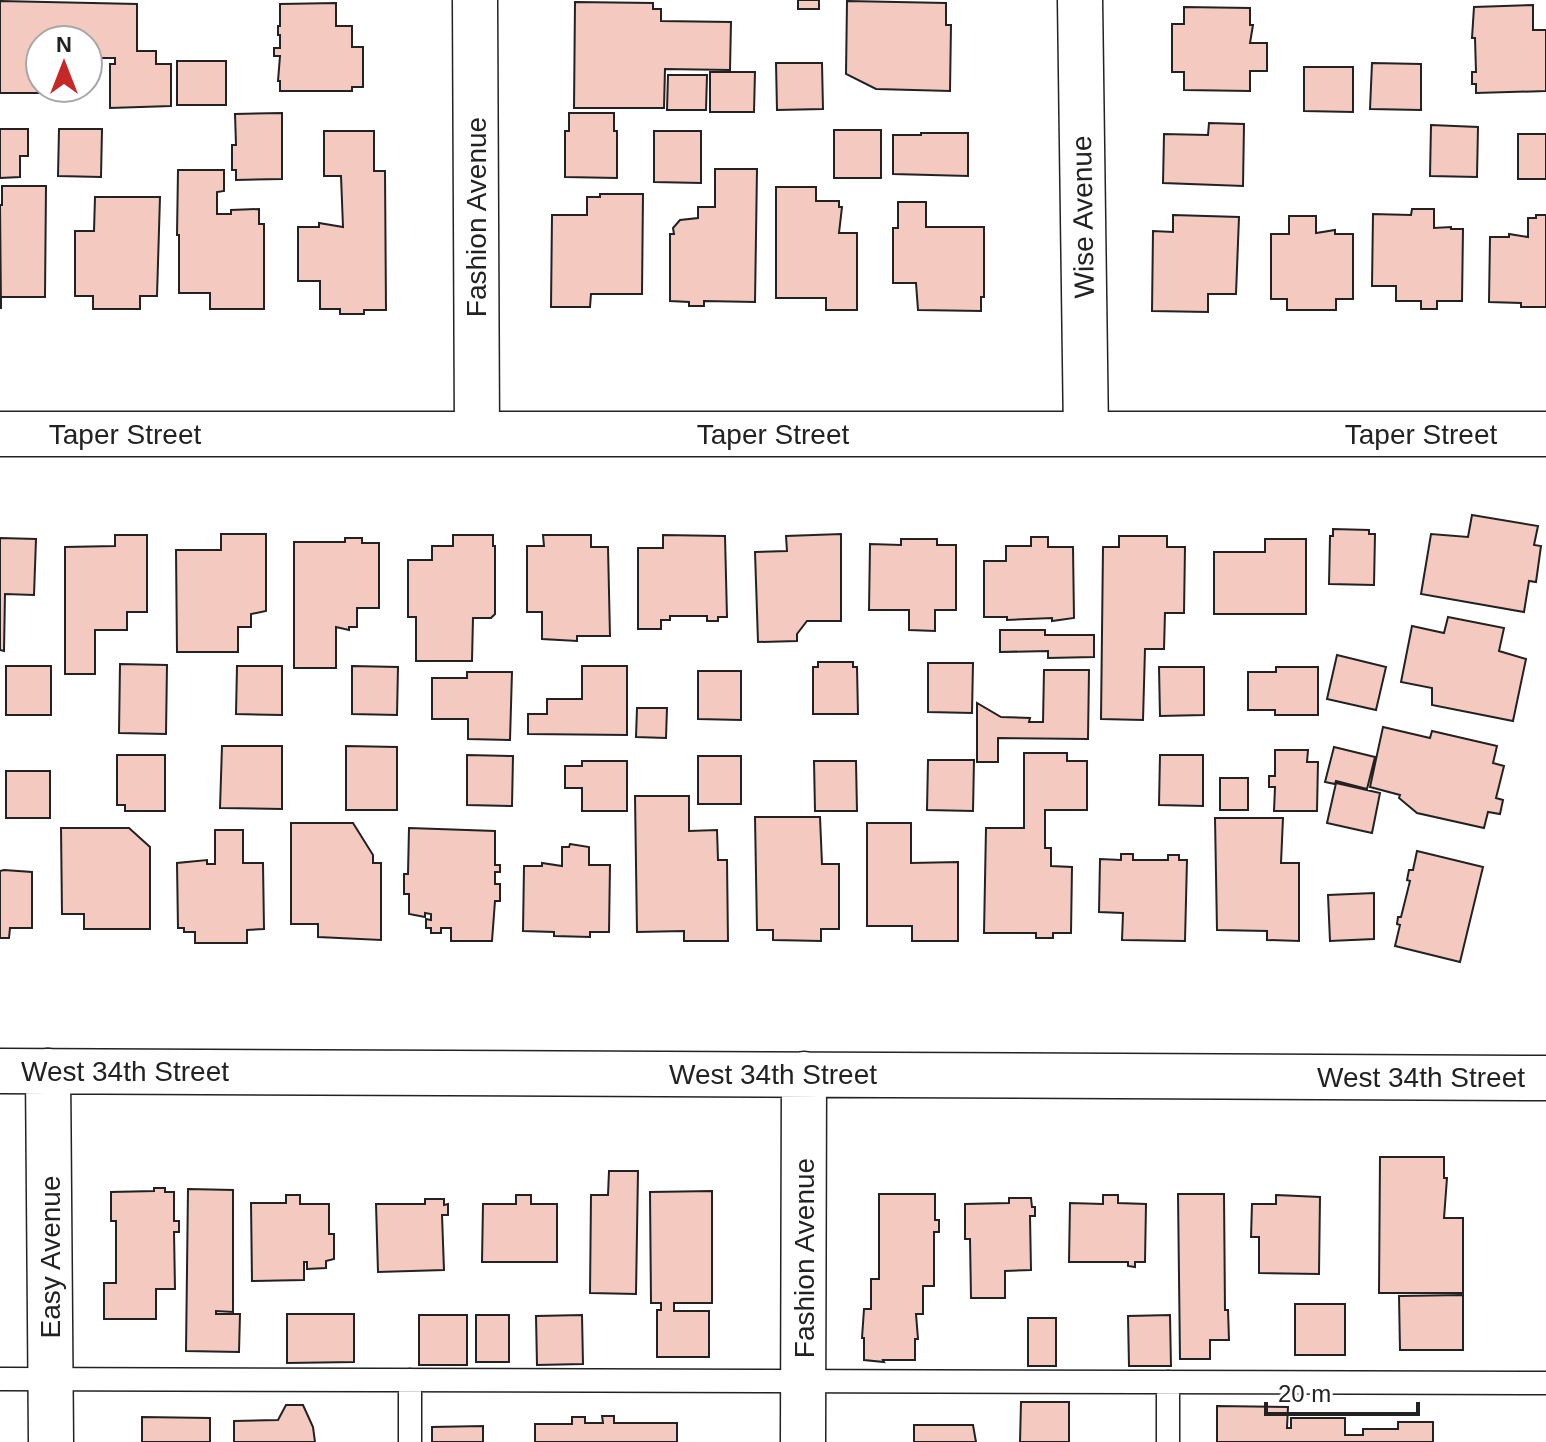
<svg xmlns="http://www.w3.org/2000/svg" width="1546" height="1442" font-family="Arial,sans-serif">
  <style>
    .building { fill: #f3c9c0; stroke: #222; stroke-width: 2 }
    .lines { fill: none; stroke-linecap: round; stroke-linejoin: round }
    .service-casing { stroke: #222; stroke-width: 25 }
    .minor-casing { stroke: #222; stroke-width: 47 }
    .service { stroke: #fff; stroke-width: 22 }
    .minor { stroke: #fff; stroke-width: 44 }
    .labels { text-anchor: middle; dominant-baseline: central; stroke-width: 6; stroke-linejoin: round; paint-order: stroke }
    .street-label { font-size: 28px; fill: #222; stroke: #fff }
  </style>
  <rect width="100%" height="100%" fill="#fff"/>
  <path class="building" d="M798,0H819V9H798Z
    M0,1L137,4V51H156V64H171V106L110,108V64H115V58H88V40H40V88H65V93H0Z
    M847,1L946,3V25H951L950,91L876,89L846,74Z
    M575,2L653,3V9H661V21L731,22L730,70L665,69L664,108H574Z
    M336,3V26H352V47H363V87H352V91H280V81H278L280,56H274V48H280V35H278V26H280V4Z
    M1533,5V30H1546V91L1476,93V84H1472V72H1476L1475,38H1472L1474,7Z
    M1184,7L1250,8V25H1253L1250,43H1267V71H1250V91L1184,90V72H1172V24H1184Z
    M177,61H226V105H177Z
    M776,63H822L823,109L777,110Z
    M1372,63L1421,64V110L1370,109Z
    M1304,67H1353V112L1304,111Z
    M710,72H755L754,112H710Z
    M668,75H707L706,110H667Z
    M282,113V179L236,180V170H232V145H236L235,114Z
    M569,113H614V131H617V178L565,177V131H569Z
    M1209,123L1244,124L1243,186L1163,183L1164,134L1208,135Z
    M1431,125L1478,127L1477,177L1430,176Z
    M0,129H28V156H20V177L0,178Z
    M59,129H102L101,177L58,176Z
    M834,130H881V178H834Z
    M324,131H374V171H385L386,310H364V314H340V309H320V281H298V227H319V223L343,227L341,176H324Z
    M654,131H701V183L654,182Z
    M921,133H968V176L893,174V135H921Z
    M1518,134H1546V179H1518Z
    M715,169H757L755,302L704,301V306H689V302L670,301V234H674L673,228L680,220L698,218V207H715Z
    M178,170H224V191L217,192V214H231V210L259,209V224H264V309H210V293H179V235H177Z
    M2,186H46L45,297H1V309L0,205H2Z
    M776,187H816V201H839V207H842L839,233H857V310H826V298H776Z
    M600,194H643L642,294H591L590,307H551L552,215H587V197H600Z
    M95,197H160L157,296H140V309H93V296H75V231H94Z
    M898,202H926V227H984V297H981V311L918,310L916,283H893V228H898Z
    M1412,209H1434V228L1451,227V229H1463L1462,301H1437V309H1421V301H1396V286H1372L1373,214L1411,215Z
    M1173,215L1239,217L1236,294H1208V312L1152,311L1153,231L1173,232Z
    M1536,215H1546V307H1521V303L1489,302L1490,237H1509V234L1528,237V218H1536Z
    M1289,216H1316V233L1335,230V234H1353V299H1336V310H1287V299H1271V234H1289Z
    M1472,515L1538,526L1534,545L1541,546L1536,582L1529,581L1524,612L1421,594L1431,534L1468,537Z
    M1333,529L1369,530V534H1375L1374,585L1329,584L1330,536H1333Z
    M221,534H266V611L251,614V627H238V652H177L176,550H221Z
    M841,534V621H807L797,634V641L758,642L755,552L787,551L786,536Z
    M115,535H147V612H127V630H95V674H65V547L115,546Z
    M453,535H493V546H495V614L491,618H473L472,661H416V617H408V560H432V546H453Z
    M543,535H591V547H608L610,636H577V641L542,639V612H527V546H544Z
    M663,535L725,536L727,617H718V621H707V616H670V620H661V629H638V548H663Z
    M1119,536H1167V547H1185L1184,613H1165L1164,649H1145L1143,720L1101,719L1103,547H1119Z
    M1031,537H1048V547H1073L1074,618L1052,621V618L1007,620V617H984V561H1006V546H1031Z
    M0,538L36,539L34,595L5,594L4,651L0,650Z
    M345,538H362V543H379V608H357V627H349V630L336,627V668H294V542H345Z
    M901,539H937V545H956V610H935V631L909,630V610H869L870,544L901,545Z
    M1265,539H1306V614H1214V552H1265Z
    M1448,617L1504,628L1499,651L1526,659L1513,721L1432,705V688L1401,682L1412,626L1444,633Z
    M1000,630H1045V635H1094V657L1048,658V651L1000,652Z
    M1337,655L1386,667L1376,710L1327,699Z
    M818,662H853V667H857L858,714H813V667H818Z
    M928,663H973L972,713L928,712Z
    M120,664L167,665L166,734L119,733Z
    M6,666H51V715H6Z
    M237,666H282V715L236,714Z
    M352,666L398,667L397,715L352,714Z
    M582,666H627V735L528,734V714H547V699H582Z
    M1159,667H1204V715L1160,716Z
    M1276,667H1318V715H1275V710H1248V672H1276Z
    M1044,670H1089L1088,739L998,738V762H977V703L1001,717L1030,718L1029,722H1043Z
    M698,671H741V720L698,719Z
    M467,672H512L510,740L468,739V719H432V678H467Z
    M637,708H667L666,738L636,737Z
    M1383,727L1430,738L1432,731L1497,746L1493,763L1504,766L1496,798L1503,800L1500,814L1488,812L1484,828L1417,813L1399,798L1400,795L1370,787Z
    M222,746H282V809L220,808Z
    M346,746L397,747V810H346Z
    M1334,747L1375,757L1367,789L1336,781L1335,784L1325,782Z
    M1275,750H1308L1307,762H1318L1317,811H1274L1275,787H1269V776H1275Z
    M1024,753H1067V761H1087V810H1045V848H1051V866L1072,867L1071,933H1053V938H1036V933H984L986,828H1024Z
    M117,755H165V811H125V805H117Z
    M467,755L513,756L512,806L467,805Z
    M1160,755H1203V806L1159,805Z
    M698,756H741V804H698Z
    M928,760H974L973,811L927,810Z
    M582,761H627V811H582V788H565V766H582Z
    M814,761H856L857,811H815Z
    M6,771H50V818H6Z
    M1220,778H1248V810H1220Z
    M1336,783L1380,793L1372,833L1327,823Z
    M635,796H689V831L717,830L718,860H727L728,941H684V931L637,932Z
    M755,817H820L822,864H839V929H821V941L773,940V930H757Z
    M1215,818H1283L1281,863H1299V941L1267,940V931L1217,930Z
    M291,823H353L373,855V863H381V940L318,937V924H291Z
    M867,823H911V863L958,862V941H912V926H867Z
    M61,828H129L150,847V929H84V914H62Z
    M409,828L495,831V865H500V872H495V884H500V901H495L492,941H451V928H441V933H431V928H426V919L431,920V914L425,913V917L409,914V894H404V874H408Z
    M215,830H243V863H263L264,929L247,930V943H195V932H184V928H178L177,863L207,860V864H215Z
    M570,844L589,847V865H610L609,932H590V937L554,936V932L523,931L524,866H542V863L562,866V847H569Z
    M1417,851L1483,867L1460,962L1395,946L1400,925L1397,924L1398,917H1401L1410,881L1407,880L1409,870H1413Z
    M1121,854H1133V860H1168V855H1179V860H1187L1185,941L1122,940L1123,913L1099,912L1100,859L1121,860Z
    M4,870L32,872V928H10L9,938H0V871Z
    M1374,893V939L1330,941L1328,895Z
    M1380,1157H1444V1178H1447L1444,1218H1463V1293H1379Z
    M609,1171H638L636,1294L590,1293L591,1195H608Z
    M154,1188H165V1192H174V1221H179V1232H174L175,1289H156V1319H104V1283H116V1221H111V1192L154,1191Z
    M188,1189L233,1190V1312L216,1311V1314H240L239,1352L186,1351Z
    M712,1191V1303H674V1311H709V1357H657V1310H661V1303H651L650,1192Z
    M879,1194H935V1220H939V1232H934V1286H923V1314H916L918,1339H915V1360H883L884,1362L864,1360V1338H862L864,1309H871V1279H879Z
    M1178,1194H1224L1225,1310H1228L1229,1340H1210V1359H1180Z
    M286,1195H300V1204H329V1234H334V1259L326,1261V1268L307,1269V1262H304V1280L252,1281L251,1203H286Z
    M516,1195H531V1204H557V1262H482L483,1204H516Z
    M1103,1195H1118V1203L1146,1204L1145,1262H1135V1267L1128,1266V1262H1069L1070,1203L1103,1204Z
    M1276,1195L1320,1197L1319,1274L1259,1273V1237H1251L1252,1204H1276Z
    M1009,1198H1031L1032,1207H1035V1216H1030L1031,1270L1005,1271V1298H971L970,1239H965V1204L1009,1203Z
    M425,1199H444V1205L448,1204V1215H442L444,1270L378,1272L376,1204H425Z
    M1463,1295V1350H1400L1399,1296Z
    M1295,1304H1345V1355H1295Z
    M287,1314H354V1362L287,1363Z
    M419,1315H467V1365H419Z
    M476,1315H509V1362H476Z
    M582,1315L583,1364L537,1365L536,1316Z
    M1170,1315L1171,1366H1129L1128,1316Z
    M1028,1318H1056V1366H1028Z
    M1021,1402H1069V1442H1020Z
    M286,1405H303L313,1427L315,1442H234V1421L278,1420Z
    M1217,1406L1288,1407L1287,1428H1291V1418H1345V1435H1363V1429H1398V1422H1433V1442H1217Z
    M602,1416H614V1423H677V1442H535V1424H572V1417H585V1423H603Z
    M142,1417L210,1418V1442H142Z
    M914,1425H973L976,1442H914Z
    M483,1426V1442H432V1427Z"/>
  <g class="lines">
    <defs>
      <path id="service" d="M0,1379L1546,1383
        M410,1380V1442
        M1168,1382V1442"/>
      <path id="minor" d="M475,0L477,434
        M1080,0L1086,434
        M0,434H1546
        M0,1071L1546,1078
        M48,1071L51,1442
        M803,1442L804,1074"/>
    </defs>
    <use href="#service" class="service-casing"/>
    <use href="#minor" class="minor-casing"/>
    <use href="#service" class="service"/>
    <use href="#minor" class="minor"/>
  </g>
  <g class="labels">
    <g class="street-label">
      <text transform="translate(476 217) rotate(-90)">Fashion Avenue</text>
      <text transform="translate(1083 217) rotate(-91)">Wise Avenue</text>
      <text x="125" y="434">Taper Street</text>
      <text x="773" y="434">Taper Street</text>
      <text x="1421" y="434">Taper Street</text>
      <text x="125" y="1071">West 34th Street</text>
      <text x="773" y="1074">West 34th Street</text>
      <text x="1421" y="1077">West 34th Street</text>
      <text transform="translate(50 1257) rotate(-90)">Easy Avenue</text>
      <text transform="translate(804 1258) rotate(-90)">Fashion Avenue</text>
    </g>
  </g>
  <g transform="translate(64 64)"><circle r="38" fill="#ffffff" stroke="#a7a7a7" stroke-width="2"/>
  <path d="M0-6L14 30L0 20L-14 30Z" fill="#c62828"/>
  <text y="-12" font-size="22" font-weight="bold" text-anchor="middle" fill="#222222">N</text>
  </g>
  <path d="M1266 1402v12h152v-12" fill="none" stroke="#222222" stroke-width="4"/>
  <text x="1278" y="1402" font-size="24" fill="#222222" stroke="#ffffff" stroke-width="6" paint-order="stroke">20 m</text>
</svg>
